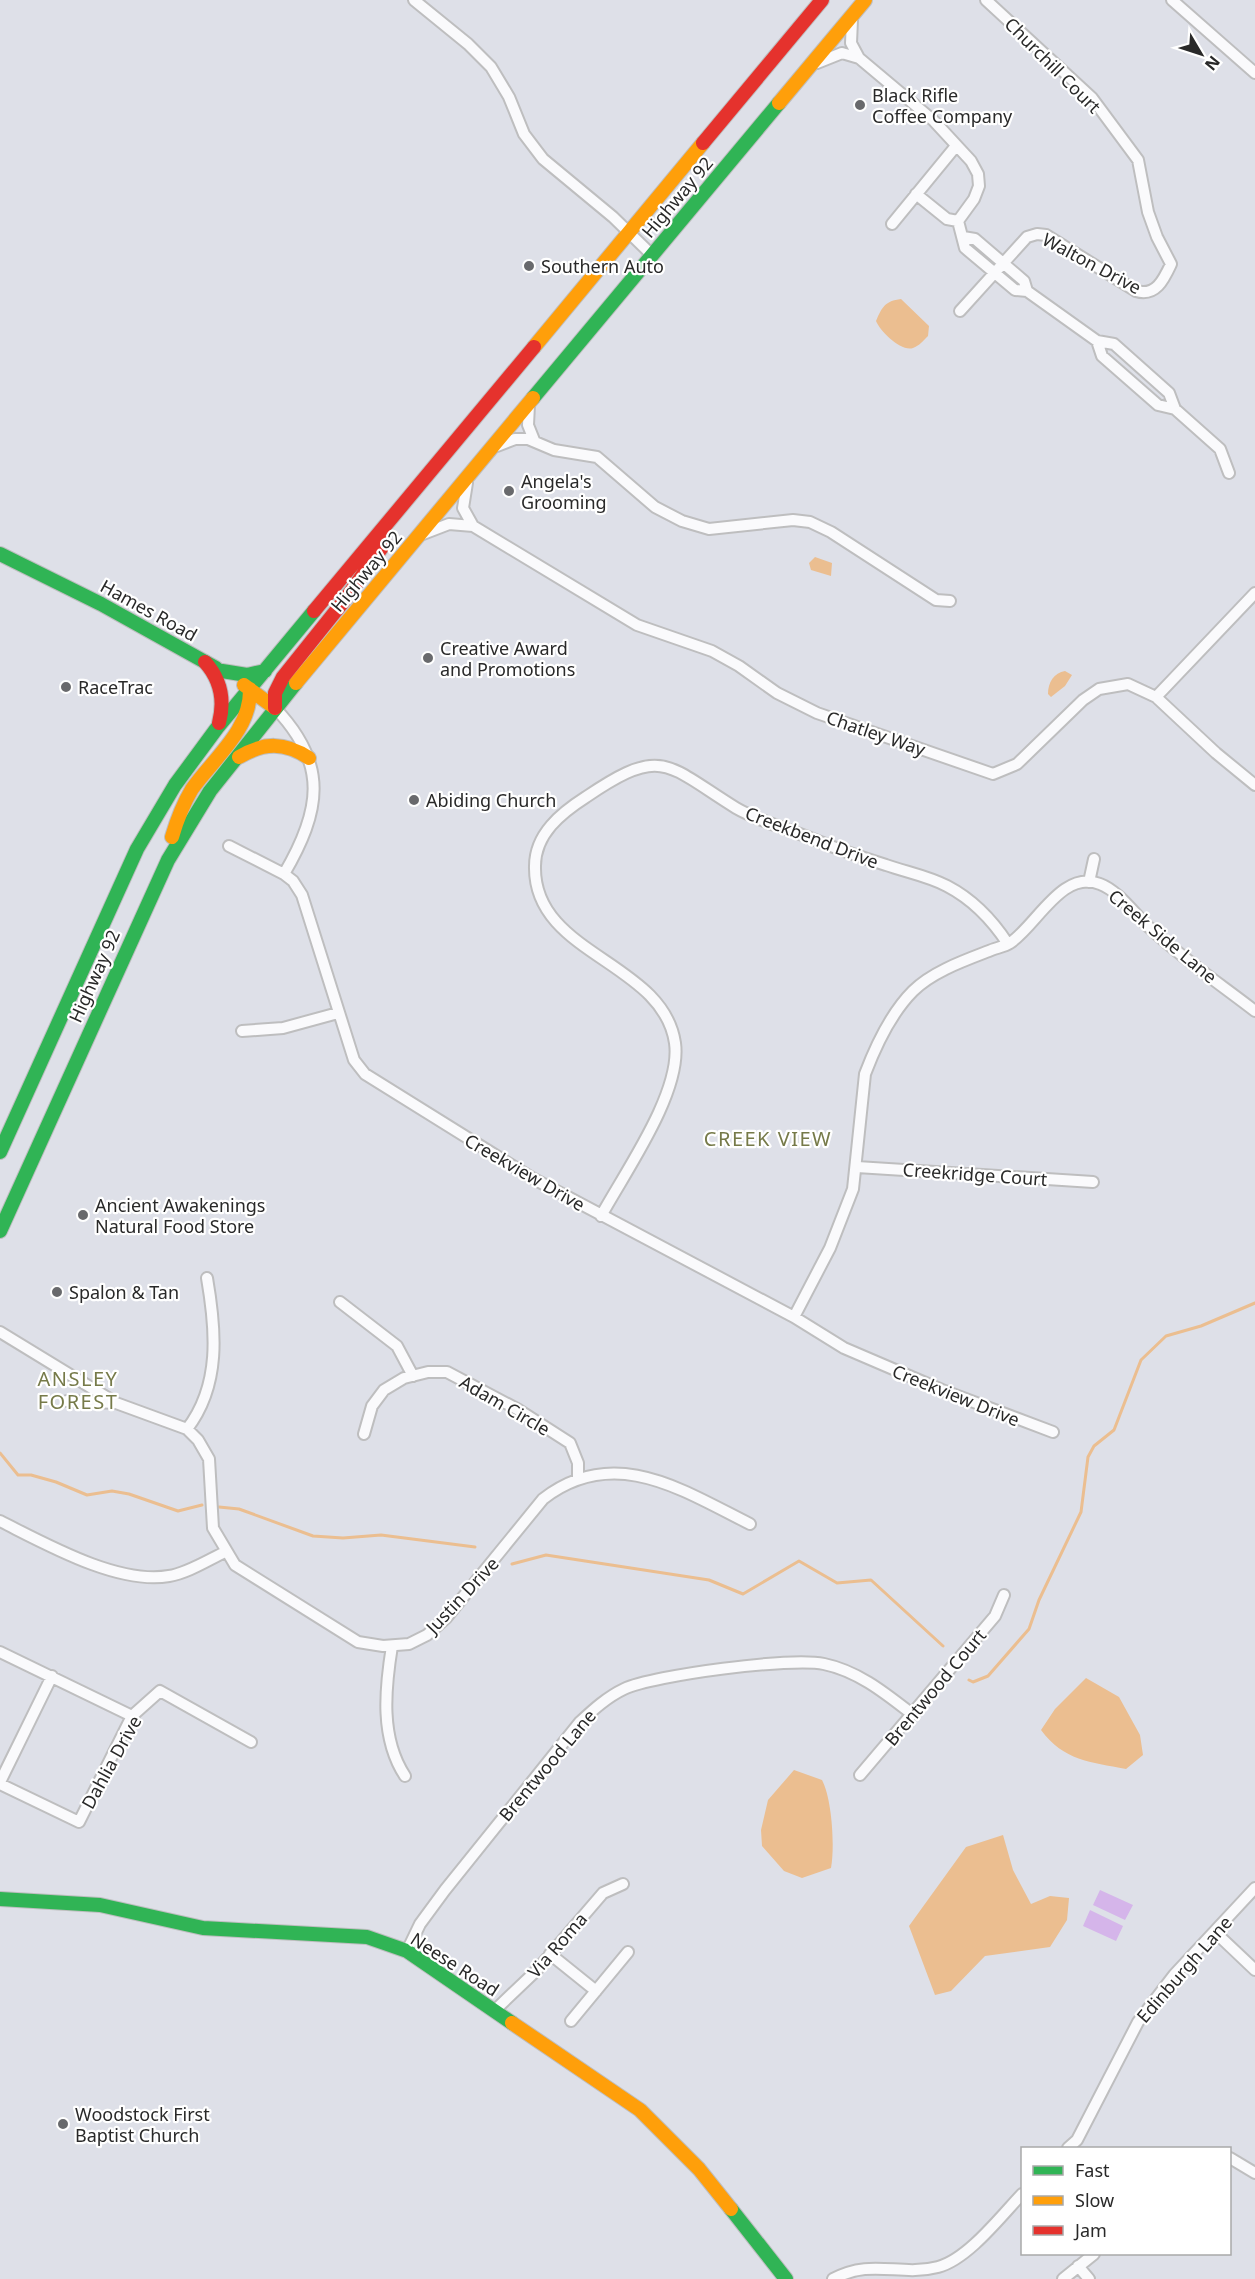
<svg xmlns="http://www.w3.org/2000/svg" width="1255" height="2279" font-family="'Noto Sans',sans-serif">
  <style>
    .pitch { fill: #d5b5ea }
    .water { fill: #ebbe90 }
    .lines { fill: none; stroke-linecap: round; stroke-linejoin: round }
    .stream { stroke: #ebbe90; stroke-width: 3 }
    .street-casing { stroke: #bebebf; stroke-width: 14 }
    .fast-casing { stroke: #bebebf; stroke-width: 16 }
    .slow-casing { stroke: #bebebf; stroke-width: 16 }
    .jam-casing { stroke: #bebebf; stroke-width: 16 }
    .street { stroke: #fafafc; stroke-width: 10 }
    .fast { stroke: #30b455; stroke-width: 14 }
    .slow { stroke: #ff9f0a; stroke-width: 14 }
    .jam { stroke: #e5322d; stroke-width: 14 }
    .poi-dot { fill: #68696c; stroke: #fff; stroke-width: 2 }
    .labels { text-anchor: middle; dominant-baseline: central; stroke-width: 4.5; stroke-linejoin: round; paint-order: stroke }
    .street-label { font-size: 18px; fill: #292929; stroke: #fff }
    .poi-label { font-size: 18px; fill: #292929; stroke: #fff; text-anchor: start }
    .neighbourhood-label { font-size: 20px; letter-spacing: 1.5px; fill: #767a49; stroke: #fff }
  </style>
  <rect width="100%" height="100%" fill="#dee0e8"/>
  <path class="pitch" d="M1100,1890L1133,1905L1125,1920L1093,1905Z
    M1090,1910L1123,1926L1116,1941L1083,1926Z"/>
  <path class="water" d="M901,299L929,326L928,336C924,340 919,346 913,348C901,352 880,331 876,321C882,307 885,301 901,299Z
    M815,557L832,563L831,576L811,570L809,563Z
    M1065,671L1072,675L1065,686L1051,697L1048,694C1048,682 1054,673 1065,671Z
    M1086,1678L1119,1697L1140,1735L1143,1755L1126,1769C1090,1762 1064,1761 1041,1730L1055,1709Z
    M794,1770L822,1780C832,1799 835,1846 831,1868L802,1878L784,1871L762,1846L761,1830L768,1800Z
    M1003,1835L1013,1870L1031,1904L1050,1896L1069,1898L1067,1920L1050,1947L985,1956L951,1991L935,1995L909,1926L966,1847Z"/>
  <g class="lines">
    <path class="stream" d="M0,1453L18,1475H31L56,1482L87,1495L112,1491L129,1494L178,1511L202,1505
      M219,1507L239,1509L313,1536L343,1538L381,1535L475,1547
      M512,1564L546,1555L709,1580L743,1594L799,1561L837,1583L871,1580L943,1646
      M969,1680L973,1682L988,1676L1029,1629L1039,1600L1081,1512L1088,1457L1094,1446L1114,1430L1141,1360L1166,1336L1201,1326L1255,1303"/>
    <defs>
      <path id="street" d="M414,0L468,44L491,67L509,97L524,134L543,159L613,217L652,255
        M1172,0L1255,73
        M852,20L851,43L859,58L934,121L971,161L978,174L979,186L974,199L958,221L965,248L1015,290L1027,291L1097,341L1114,344L1169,393L1175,409
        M817,63L842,53L859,58
        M916,194L947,219L958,221
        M892,224L956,146
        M963,237L975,239L1024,281L1027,291
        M960,311L1027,237L1037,234L1046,235L1136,291C1156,297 1164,279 1171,264L1157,237L1148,212L1138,160L1092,98L986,0
        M1097,341L1102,356L1158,405L1175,409L1220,449L1229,473
        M529,405L528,425L534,440
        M497,446L515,439H528L554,450L597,457L655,507L682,521L709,529L793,520L810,522L831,532L936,600L950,601
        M467,483L463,508L473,526L637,625L712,651L739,666L777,693L817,713L993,774L1017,764L1083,700L1099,689L1128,684L1156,697L1216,753L1255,785
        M423,534L449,524L473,526
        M1156,697L1255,593
        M275,708C329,764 321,811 284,874
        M229,846L284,874L293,881L302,895L354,1060L365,1074L532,1178L794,1317L844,1348L942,1390L1053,1432
        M1089,882L1094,859
        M242,1031L283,1028L338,1013
        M857,1167L1093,1182
        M601,1216C625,1172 682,1092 675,1043C663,961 533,955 535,866C535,834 561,813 586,797C663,745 665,764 736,808C758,821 786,828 810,838C835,848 860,857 886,865C906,872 928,876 947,886C972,899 993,921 1008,944
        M340,1302L397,1346L413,1376
        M794,1317L830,1248L853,1189L865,1074C876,1045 891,1013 913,991C932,972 963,961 989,951C995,948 1004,947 1010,943C1037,925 1062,869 1100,884C1119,891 1136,916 1151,929C1183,959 1220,984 1255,1011
        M0,1332L113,1401
        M67,1401L116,1403L187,1429L198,1440L209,1459L213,1528L235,1565L358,1642L383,1646L409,1644L427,1635L446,1618L543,1499C614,1444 682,1490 750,1524
        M187,1429C221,1385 216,1330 207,1278
        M364,1434L372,1406L384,1390L404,1378L428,1372H447L517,1409L570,1443L578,1463V1478
        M0,1521C46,1544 118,1585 169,1576C188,1573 208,1560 225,1552
        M392,1646C385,1689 380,1738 405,1776
        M0,1652L132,1716
        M860,1775L995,1616L1004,1595
        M0,1782L52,1676
        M0,1784L79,1822L132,1716L160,1691L251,1742
        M1215,1932L1255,1970
        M407,1951L420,1924L445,1890L580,1722C593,1710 607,1697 624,1689C654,1675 792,1657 824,1664C858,1671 885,1693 912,1714
        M550,1954L596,1991
        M494,2011L536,1971L603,1893L623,1884
        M571,2021L628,1952
        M1068,2148L1077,2140L1138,2022L1174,1975L1255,1888
        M1230,2158L1255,2173
        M1078,2266L1089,2279
        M833,2279C872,2258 900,2277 938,2267C968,2259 1001,2216 1022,2194
        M1063,2279L1094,2254"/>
      <path id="fast" d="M533,398L779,103
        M0,554L101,604L216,668
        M222,671L247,675L265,671
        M0,1152L137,849L175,785L217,728L314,611
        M0,1231L168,860L210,791L296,683
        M0,1899L100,1905L203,1928L367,1937L407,1951L512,2023
        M731,2209L786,2279"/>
      <path id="slow" d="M779,103L865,0
        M534,347L703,143
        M296,683L533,398
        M244,685L275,708
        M239,757C264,742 285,742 309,758
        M172,837C177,820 183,804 192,789C214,758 251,730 250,689
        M512,2023L640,2110L699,2169L731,2209"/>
      <path id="jam" d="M703,143L822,0
        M314,611L534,347
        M205,662C221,680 225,700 219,723
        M275,708V693L283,677L347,597L385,543"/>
    </defs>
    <use href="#street" class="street-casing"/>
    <use href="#fast" class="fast-casing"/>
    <use href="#slow" class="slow-casing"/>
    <use href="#jam" class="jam-casing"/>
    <use href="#street" class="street"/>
    <use href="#fast" class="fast"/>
    <use href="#slow" class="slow"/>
    <use href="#jam" class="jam"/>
  </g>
  <g class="poi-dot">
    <circle cx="860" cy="105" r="6"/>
    <circle cx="529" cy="266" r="6"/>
    <circle cx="509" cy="491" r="6"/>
    <circle cx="428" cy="658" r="6"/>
    <circle cx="66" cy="687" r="6"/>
    <circle cx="414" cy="800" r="6"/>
    <circle cx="83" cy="1215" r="6"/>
    <circle cx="57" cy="1292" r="6"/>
    <circle cx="63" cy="2124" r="6"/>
  </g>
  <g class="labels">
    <g class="street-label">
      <text transform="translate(1053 65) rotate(45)">Churchill Court</text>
      <text transform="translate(677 197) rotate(-50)">Highway 92</text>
      <text transform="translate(1092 263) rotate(28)">Walton Drive</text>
      <text transform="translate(366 571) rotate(-50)">Highway 92</text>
      <text transform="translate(149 610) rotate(29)">Hames Road</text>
      <text transform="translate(876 733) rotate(19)">Chatley Way</text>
      <text transform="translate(812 837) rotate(21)">Creekbend Drive</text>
      <text transform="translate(1163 936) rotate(40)">Creek Side Lane</text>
      <text transform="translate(94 976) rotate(-66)">Highway 92</text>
      <text transform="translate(525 1172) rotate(30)">Creekview Drive</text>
      <text transform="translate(975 1174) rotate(4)">Creekridge Court</text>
      <text transform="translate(956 1395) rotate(22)">Creekview Drive</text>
      <text transform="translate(505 1405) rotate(30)">Adam Circle</text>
      <text transform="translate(462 1595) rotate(-47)">Justin Drive</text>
      <text transform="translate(935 1687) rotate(-50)">Brentwood Court</text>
      <text transform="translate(111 1762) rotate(-61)">Dahlia Drive</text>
      <text transform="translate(547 1765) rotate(-50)">Brentwood Lane</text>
      <text transform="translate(557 1945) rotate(-49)">Via Roma</text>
      <text transform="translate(455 1964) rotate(33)">Neese Road</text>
      <text transform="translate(1184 1969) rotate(-49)">Edinburgh Lane</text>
    </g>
    <g class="poi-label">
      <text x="872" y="95">Black Rifle<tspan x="872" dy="21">Coffee Company</tspan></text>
      <text x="541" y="266">Southern Auto</text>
      <text x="521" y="481">Angela's<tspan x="521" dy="21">Grooming</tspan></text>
      <text x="440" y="648">Creative Award<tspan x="440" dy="21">and Promotions</tspan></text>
      <text x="78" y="687">RaceTrac</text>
      <text x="426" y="800">Abiding Church</text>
      <text x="95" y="1205">Ancient Awakenings<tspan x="95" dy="21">Natural Food Store</tspan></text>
      <text x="69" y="1292">Spalon &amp; Tan</text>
      <text x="75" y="2114">Woodstock First<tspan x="75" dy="21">Baptist Church</tspan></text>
    </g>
    <g class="neighbourhood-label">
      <text x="768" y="1138">CREEK VIEW</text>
      <text x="78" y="1378">ANSLEY<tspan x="78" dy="23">FOREST</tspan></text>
    </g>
  </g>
  <rect x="1021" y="2147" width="210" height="108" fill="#ffffff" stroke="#a9a9a9" stroke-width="1.5"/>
  <rect x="1033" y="2166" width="30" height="9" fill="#30b455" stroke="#a9a9a9" stroke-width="1.5"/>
  <text x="1075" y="2177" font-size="18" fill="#292929">Fast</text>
  <rect x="1033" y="2196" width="30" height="9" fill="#ff9f0a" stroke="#a9a9a9" stroke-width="1.5"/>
  <text x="1075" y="2207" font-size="18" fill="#292929">Slow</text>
  <rect x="1033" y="2226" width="30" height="9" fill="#e5322d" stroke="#a9a9a9" stroke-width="1.5"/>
  <text x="1075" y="2237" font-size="18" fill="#292929">Jam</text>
  <g transform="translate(1201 54) rotate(129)" stroke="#ffffff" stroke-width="4.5" paint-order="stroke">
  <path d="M0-4.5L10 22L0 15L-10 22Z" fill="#292929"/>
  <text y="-9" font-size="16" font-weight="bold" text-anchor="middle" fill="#292929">N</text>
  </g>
</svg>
